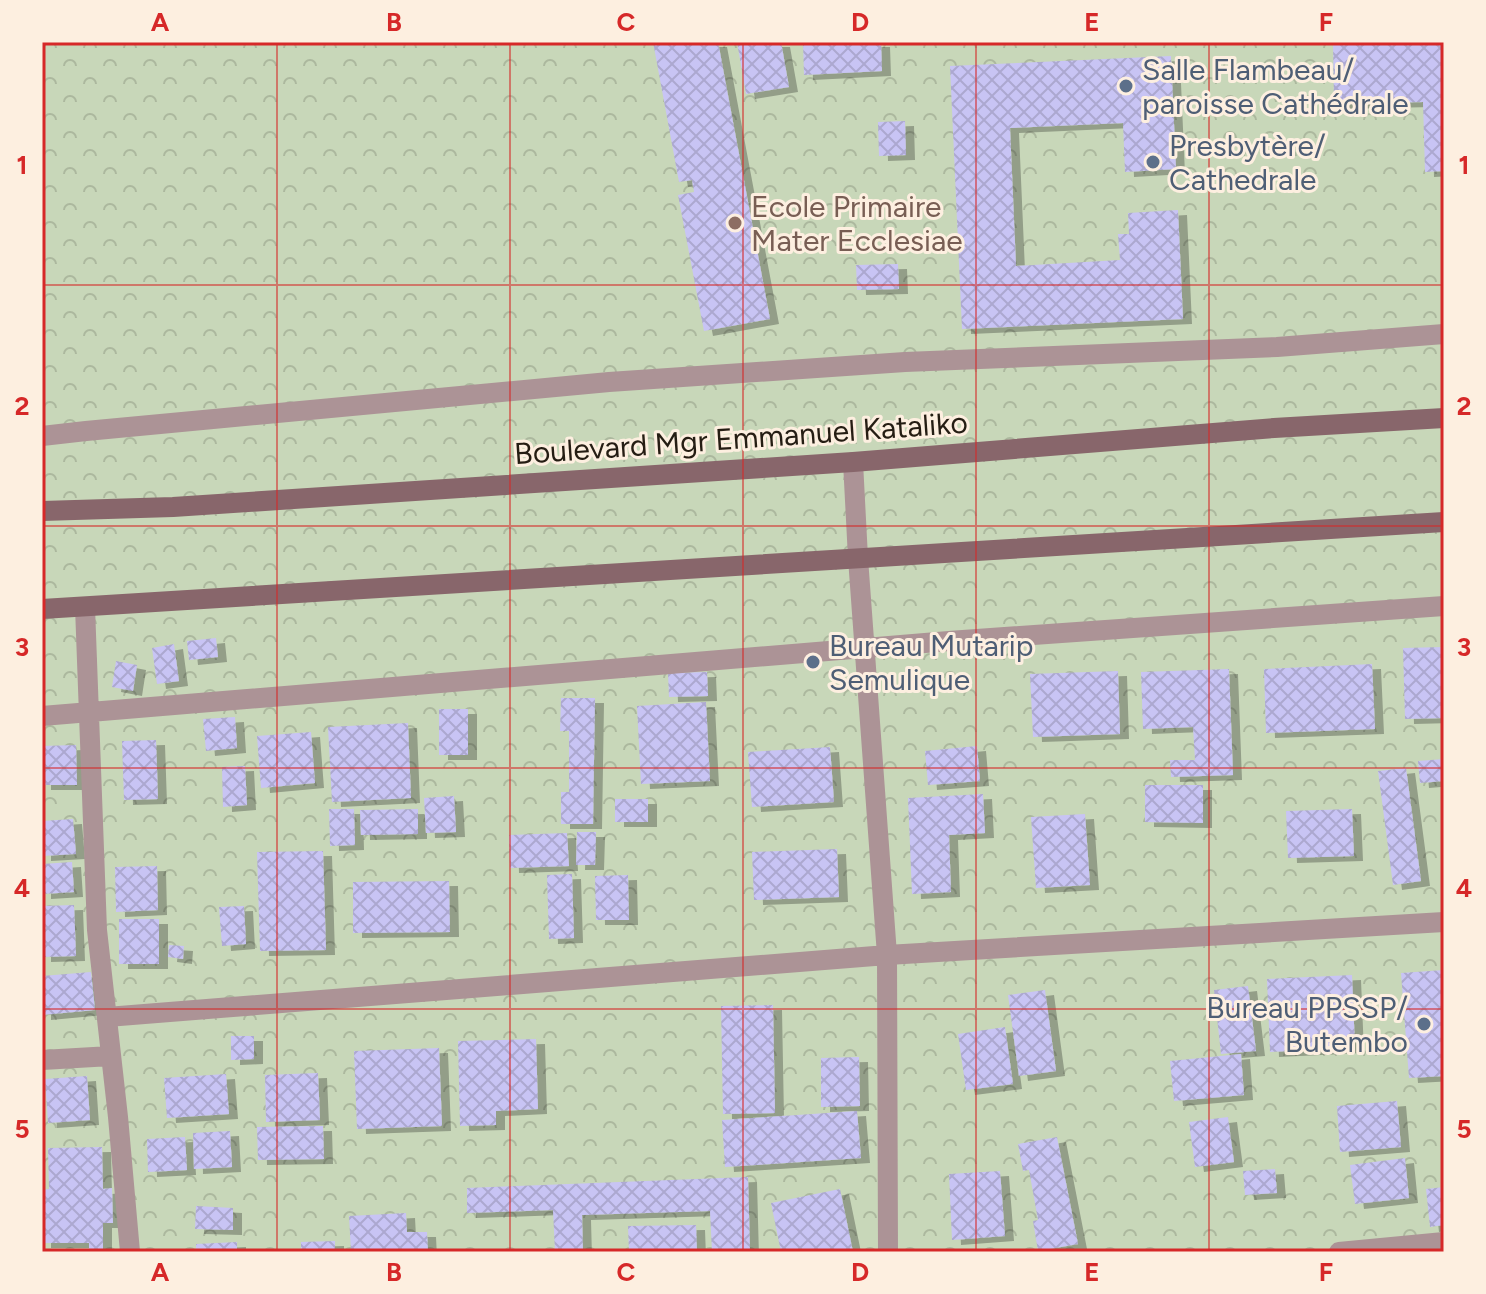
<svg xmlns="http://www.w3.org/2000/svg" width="1486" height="1294" font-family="Figtree,sans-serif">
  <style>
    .park { fill: url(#park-crowns) }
    .building { fill: url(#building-cross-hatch); filter: url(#shadow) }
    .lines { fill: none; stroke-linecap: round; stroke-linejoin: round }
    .street { stroke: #ac9396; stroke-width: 20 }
    .secondary { stroke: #88666b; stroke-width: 20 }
    .grid { fill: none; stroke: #d62828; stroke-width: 2; stroke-opacity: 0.55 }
    .service-dot { fill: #5c6f8a; stroke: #fdefe0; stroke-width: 3 }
    .education-dot { fill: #8d6e63; stroke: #fdefe0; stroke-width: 3 }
    .labels { text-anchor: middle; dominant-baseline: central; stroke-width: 6; stroke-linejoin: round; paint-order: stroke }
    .service-label { font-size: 30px; fill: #4e5e75; stroke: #fdefe0; text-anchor: start }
    .education-label { font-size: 30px; fill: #785e54; stroke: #fdefe0; text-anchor: start }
    .street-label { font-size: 30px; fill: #251d13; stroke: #fdefe0 }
    .neatline { fill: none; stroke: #d62828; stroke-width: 3 }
    .grid-label { font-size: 26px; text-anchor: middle; font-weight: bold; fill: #d62828 }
  </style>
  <defs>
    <pattern id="park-crowns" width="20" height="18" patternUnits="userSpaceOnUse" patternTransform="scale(2)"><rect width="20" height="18" fill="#c8d7b9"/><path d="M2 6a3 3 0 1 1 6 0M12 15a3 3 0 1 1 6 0" fill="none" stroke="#acb89e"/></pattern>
    <pattern id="building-cross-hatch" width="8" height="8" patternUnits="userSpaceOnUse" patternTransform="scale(2)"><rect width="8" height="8" fill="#c8c4f4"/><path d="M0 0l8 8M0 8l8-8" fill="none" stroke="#aca8d0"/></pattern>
    <filter id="shadow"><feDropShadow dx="9" dy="5" stdDeviation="0" flood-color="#0004"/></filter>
  </defs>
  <rect width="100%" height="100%" fill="#fdefe0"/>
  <path class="park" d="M42,42H1444V1252H42Z"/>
  <path class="building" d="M653,42H718L770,319L704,331L678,195L694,192L692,180L679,182Z
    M737,42H781L789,87L746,94Z
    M803,42H881L882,71L804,75Z
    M1333,42H1444V171L1425,172L1423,102L1334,104Z
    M1171,56L1176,169L1125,172L1123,123L1010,128L1016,266L1120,260L1118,234H1129L1128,213L1178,210L1183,319L962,329L950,66Z
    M905,121L906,155L879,156L878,122Z
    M898,264L899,289L857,290L856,265Z
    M216,638L218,657L189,660L187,641Z
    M174,644L179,681L157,684L152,648Z
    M1444,647V718L1405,719L1403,648Z
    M116,661L137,665L133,691L112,687Z
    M1372,664L1375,729L1266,733L1264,669Z
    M1229,669L1233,775L1171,777L1170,760H1195L1193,727L1143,729L1141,672Z
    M1118,671L1120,734L1033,737L1030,674Z
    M707,672L708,696L669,697L668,673Z
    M561,698H595L593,824H561V792H569V731H560Z
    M706,702L710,781L641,784L637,706Z
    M439,709H468V755H439Z
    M235,717L237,748L206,751L203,719Z
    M408,723L411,798L332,802L328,727Z
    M311,732L315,783L261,788L257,736Z
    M156,740L158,799L124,800L122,741Z
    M76,745L77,785H42V746Z
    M977,746L980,781L928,785L925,751Z
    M830,747L834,802L752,807L748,752Z
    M1444,759V781L1420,783L1418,761Z
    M245,766L247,805L223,807L222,767Z
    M1406,768L1421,881L1393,885L1378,771Z
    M1145,785H1203V823L1145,822Z
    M983,794L985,833L949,835L951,892L912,894L908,798Z
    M454,796L456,832L426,833L424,798Z
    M615,799H648V822H615Z
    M329,809H354L355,845L330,846Z
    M418,809V834L361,835L360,810Z
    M1352,809L1354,856L1288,858L1286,811Z
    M1085,814L1090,885L1036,888L1031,817Z
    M73,819L76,854L42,856V821Z
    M577,832H596L595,865H576Z
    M567,833L569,866L510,868L509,835Z
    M837,849L839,897L754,900L752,852Z
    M323,851L326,950L260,951L257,852Z
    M72,862L74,892L42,894V864Z
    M157,866L158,910L116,912L115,867Z
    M572,874L574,938L549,939L547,875Z
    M628,875L629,920H596L595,876Z
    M449,881L450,932L353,933V882Z
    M74,905L76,956L42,957V906Z
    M244,906L246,944L222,946L219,907Z
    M119,919H159V964H119Z
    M169,945L184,946L183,959L168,957Z
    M1444,970V1076L1409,1078L1401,973Z
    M91,972L95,1010L42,1015V976Z
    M1352,975L1355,1048L1270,1052L1267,979Z
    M1248,986L1256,1051L1221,1054L1214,990Z
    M1045,990L1056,1071L1019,1076L1008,995Z
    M773,1005L775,1113L723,1114L721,1006Z
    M1005,1027L1013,1084L966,1090L958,1034Z
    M231,1036H254V1059L231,1060Z
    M536,1039L538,1109L496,1111V1125L460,1126L458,1041Z
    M439,1048L442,1126L357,1129L354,1051Z
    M1241,1054L1244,1095L1174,1101L1170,1061Z
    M859,1057L860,1106L821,1107V1058Z
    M318,1073L320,1120L266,1122L265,1075Z
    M226,1074L229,1114L167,1118L164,1078Z
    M87,1076L90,1120L48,1123L45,1079Z
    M1397,1101L1401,1147L1340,1152L1337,1106Z
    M857,1111L861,1158L725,1167L722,1120Z
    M1228,1117L1234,1162L1195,1167L1189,1122Z
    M323,1126L324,1159L258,1160L257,1127Z
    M230,1131L232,1167L194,1169L193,1133Z
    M185,1137L187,1170L148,1172L147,1139Z
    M1057,1137L1078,1244L1038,1251L1033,1221L1038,1220L1029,1170L1023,1171L1018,1144Z
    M102,1147L103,1189L112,1188L113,1223H103V1252H89V1243H42V1190L49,1189L48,1148Z
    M1405,1158L1409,1198L1355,1204L1350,1165Z
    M1275,1169L1277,1193L1245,1195L1243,1171Z
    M1000,1171L1005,1236L952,1240L949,1174Z
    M748,1177L750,1252H712L710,1211L582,1215L583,1252H555L553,1210L467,1213V1188Z
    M1444,1187V1225L1430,1227L1426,1189Z
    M840,1189L853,1252H781L771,1203Z
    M196,1206L233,1208V1230L195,1229Z
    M406,1213L407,1232H427L428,1252H351L349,1216Z
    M696,1225L697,1252H629L628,1226Z
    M335,1241V1252H301V1242Z
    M237,1242V1252H196V1244Z"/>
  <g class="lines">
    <path class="street" d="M42,436L86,431L609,382L905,362L1277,347L1444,334
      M853,462L858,558L887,955L888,1252
      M85,607L97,930L118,1117L130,1252
      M42,716L949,641L1444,606
      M107,1017L887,955L1444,922
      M42,1060L111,1056
      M1339,1252L1444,1242"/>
    <path class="secondary" d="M42,511L173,507L853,462L1274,428L1444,418
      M42,609L1444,522"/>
  </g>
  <path class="grid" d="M277,42V1252M510,42V1252M743,42V1252M976,42V1252M1209,42V1252M42,285H1444M42,526H1444M42,768H1444M42,1009H1444"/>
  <g class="service-dot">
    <circle cx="1126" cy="86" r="8"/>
    <circle cx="1153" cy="162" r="8"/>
    <circle cx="813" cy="662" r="8"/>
    <circle cx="1424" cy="1024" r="8"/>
  </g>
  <circle class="education-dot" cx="735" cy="223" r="8"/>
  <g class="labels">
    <g class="service-label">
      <text x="1142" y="69">Salle Flambeau/<tspan x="1142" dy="34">paroisse Cathédrale</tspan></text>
      <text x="1169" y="145">Presbytère/<tspan x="1169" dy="34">Cathedrale</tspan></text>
      <text x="829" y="645">Bureau Mutarip<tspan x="829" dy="34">Semulique</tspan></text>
      <text x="1408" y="1007" text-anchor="end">Bureau PPSSP/<tspan x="1408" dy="34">Butembo</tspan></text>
    </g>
    <g class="education-label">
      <text x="751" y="206">Ecole Primaire<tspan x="751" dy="34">Mater Ecclesiae</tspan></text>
    </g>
    <g class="street-label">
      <text transform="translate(741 438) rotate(-4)">Boulevard Mgr Emmanuel Kataliko</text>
    </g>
  </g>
  <rect width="1486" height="1294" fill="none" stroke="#fdefe0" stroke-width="88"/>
  <rect x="44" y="44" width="1398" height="1206" class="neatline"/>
  <g class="grid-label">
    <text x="160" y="31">A</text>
    <text x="394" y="31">B</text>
    <text x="626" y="31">C</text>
    <text x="860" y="31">D</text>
    <text x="1092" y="31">E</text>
    <text x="1326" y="31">F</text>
    <text x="22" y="174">1</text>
    <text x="1464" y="174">1</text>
    <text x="22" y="415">2</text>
    <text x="1464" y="415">2</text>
    <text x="22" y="656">3</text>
    <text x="1464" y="656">3</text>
    <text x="22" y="897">4</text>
    <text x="1464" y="897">4</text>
    <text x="22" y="1138">5</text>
    <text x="1464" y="1138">5</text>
    <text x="160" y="1281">A</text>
    <text x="394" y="1281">B</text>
    <text x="626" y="1281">C</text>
    <text x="860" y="1281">D</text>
    <text x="1092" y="1281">E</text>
    <text x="1326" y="1281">F</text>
  </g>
</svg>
